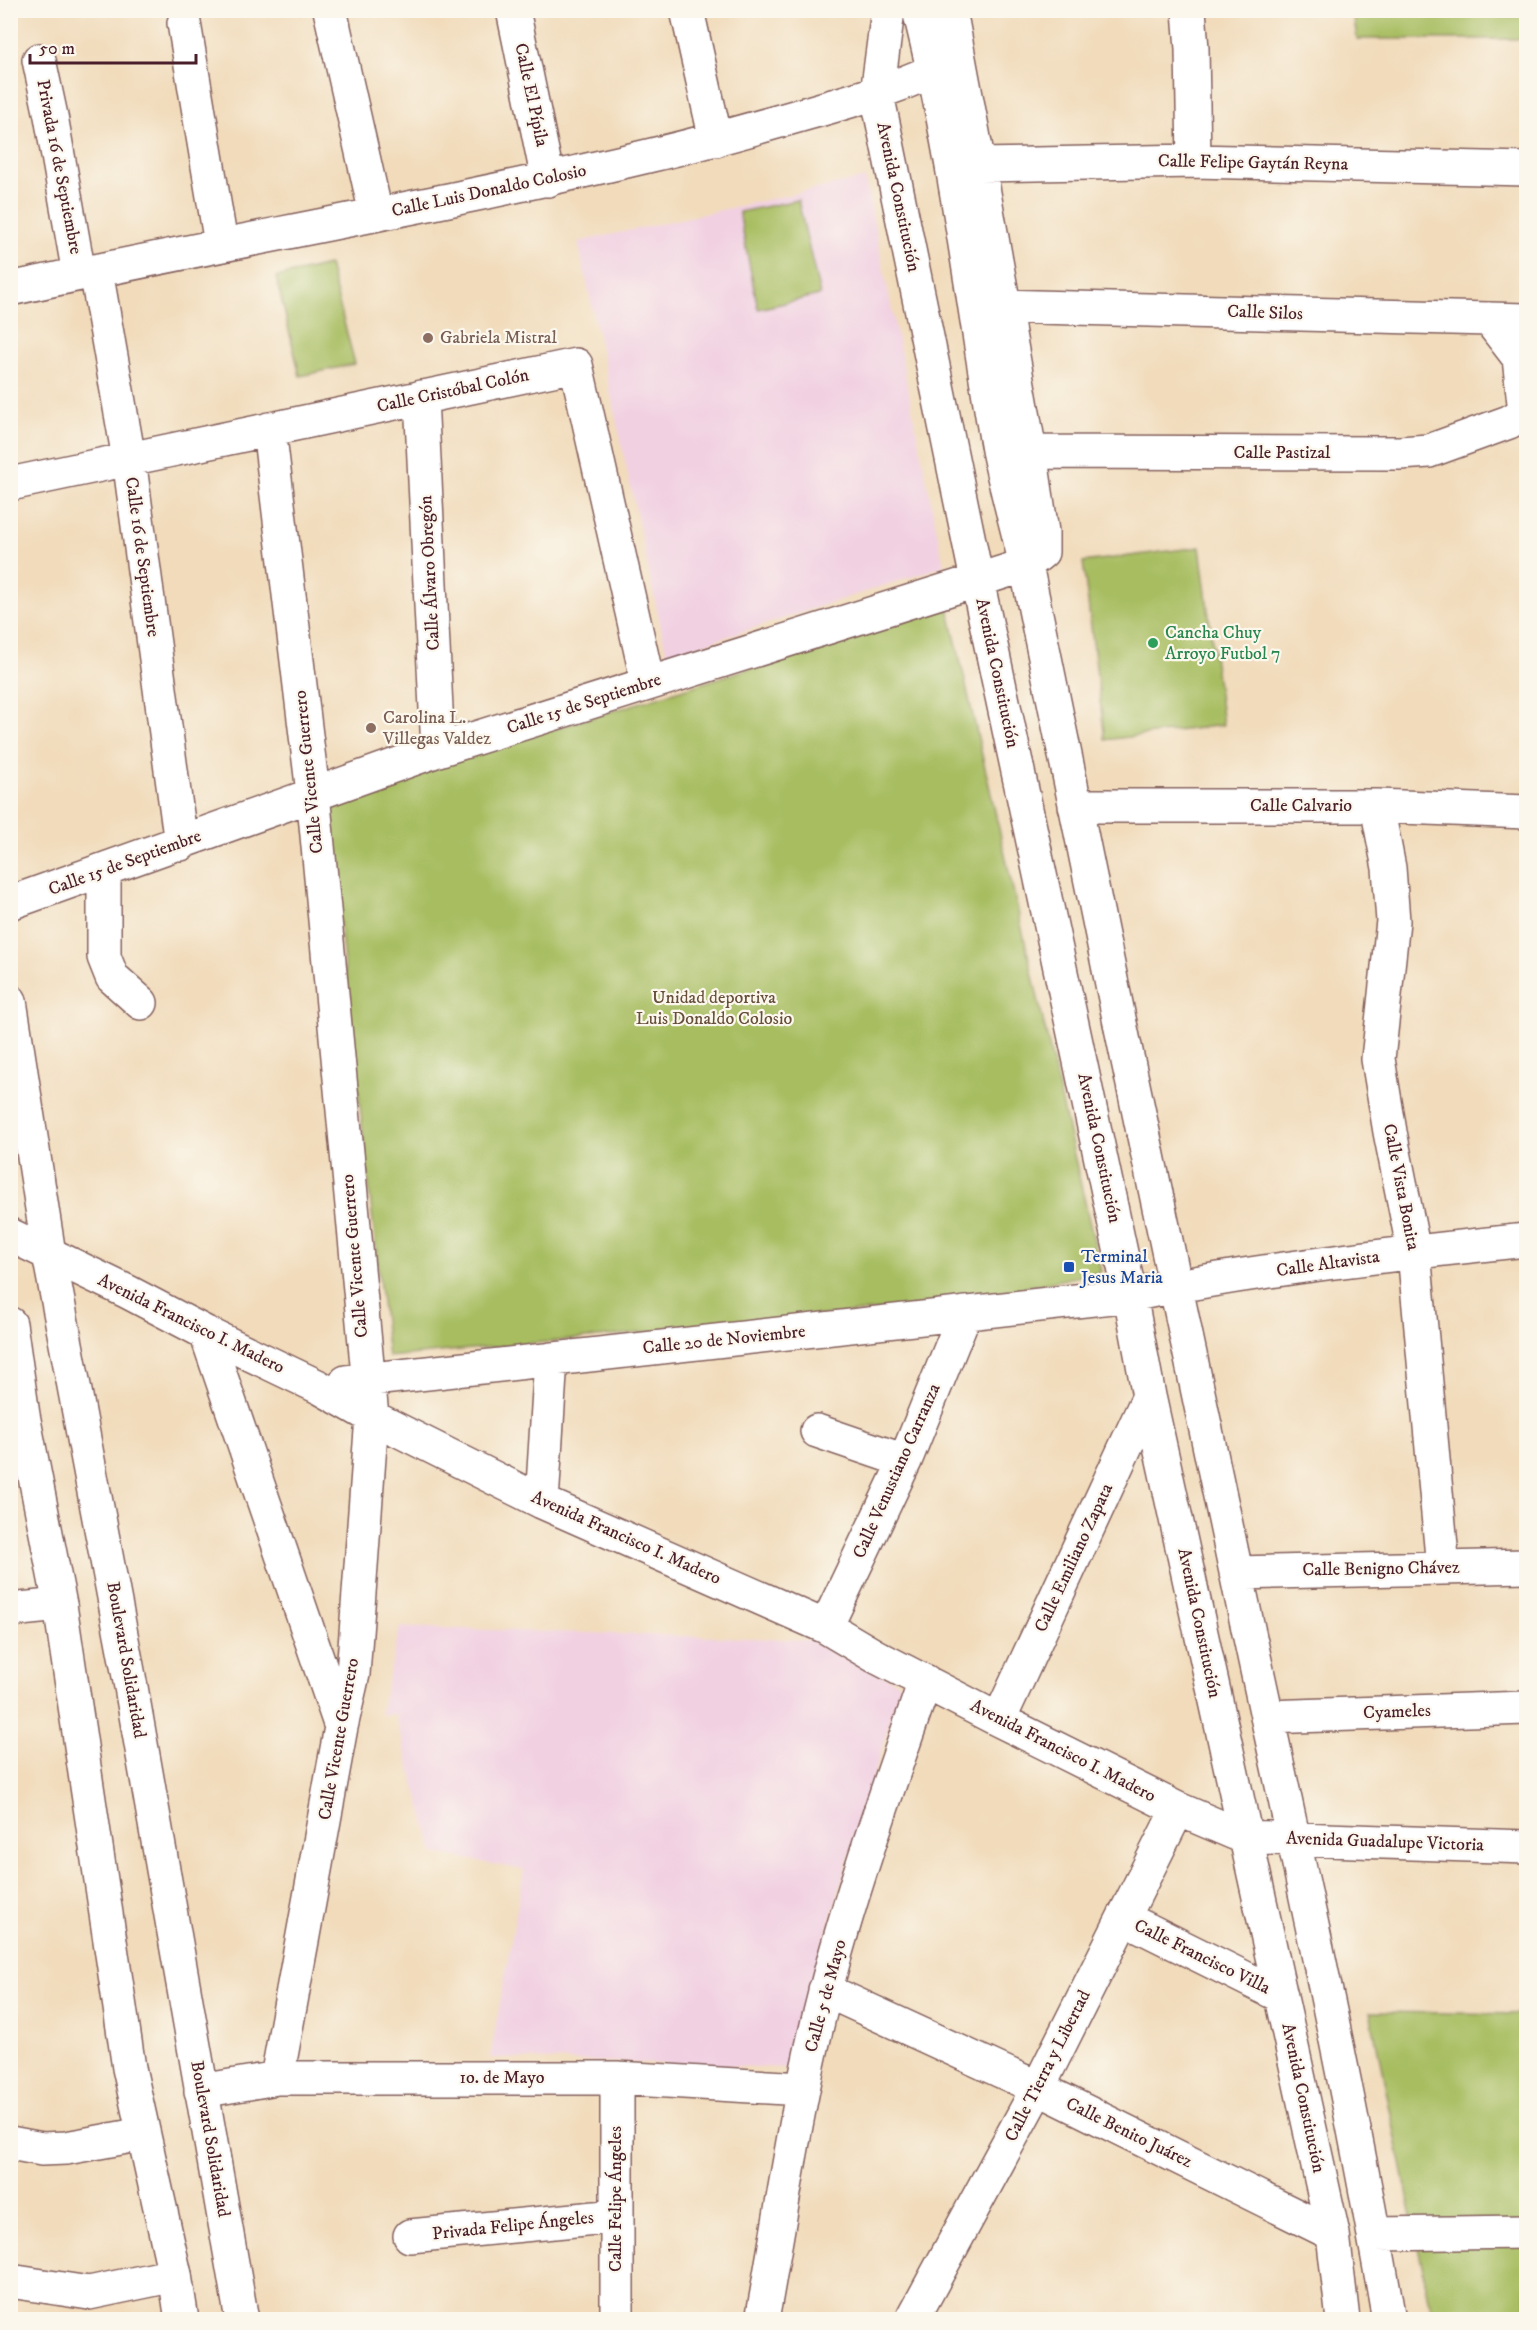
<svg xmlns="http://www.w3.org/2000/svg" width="1537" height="2330" font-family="'IM FELL DW Pica',serif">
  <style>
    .built { fill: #f1d0e2 }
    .green { fill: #a7bd61; stroke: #786e46; stroke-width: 1.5 }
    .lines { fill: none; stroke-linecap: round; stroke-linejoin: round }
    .minor-casing { stroke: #84615d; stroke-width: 36 }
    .major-casing { stroke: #84615d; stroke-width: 36 }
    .minor { stroke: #fff; stroke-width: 33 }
    .major { stroke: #fff; stroke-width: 33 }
    .education-dot { fill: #8d6e63; stroke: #fbf7ec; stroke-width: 2 }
    .leisure-dot { fill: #2e9e5b; stroke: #fbf7ec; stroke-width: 2 }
    .transit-dot { fill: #1a4fb4; stroke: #fbf7ec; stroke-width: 2 }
    .labels { text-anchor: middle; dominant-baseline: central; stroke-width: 4.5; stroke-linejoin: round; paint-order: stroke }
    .street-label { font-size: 18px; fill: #4a1f2b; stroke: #fbf7ec }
    .education-label { font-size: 18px; fill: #785e54; stroke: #fbf7ec; text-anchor: start }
    .leisure-label { font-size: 18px; fill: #27864d; stroke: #fbf7ec; text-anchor: start }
    .park-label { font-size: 18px; fill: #664e3b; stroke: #fbf7ec }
    .transit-label { font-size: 18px; fill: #164399; stroke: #fbf7ec; text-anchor: start }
  </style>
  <rect width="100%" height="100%" fill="#fbf7ec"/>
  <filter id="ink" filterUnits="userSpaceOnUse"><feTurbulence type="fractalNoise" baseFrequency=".0167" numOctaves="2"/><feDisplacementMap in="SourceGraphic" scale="12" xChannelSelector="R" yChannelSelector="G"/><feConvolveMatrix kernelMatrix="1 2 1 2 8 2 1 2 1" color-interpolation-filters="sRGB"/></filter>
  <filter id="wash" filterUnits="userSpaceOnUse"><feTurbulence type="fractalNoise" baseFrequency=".008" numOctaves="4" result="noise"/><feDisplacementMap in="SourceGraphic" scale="24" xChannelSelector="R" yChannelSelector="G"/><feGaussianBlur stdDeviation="1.35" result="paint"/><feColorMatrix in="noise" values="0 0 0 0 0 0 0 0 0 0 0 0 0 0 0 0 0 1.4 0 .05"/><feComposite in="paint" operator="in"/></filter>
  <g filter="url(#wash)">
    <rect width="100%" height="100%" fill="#f1dbbb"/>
    <path class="built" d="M865,178L944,566L667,656L578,242Z
      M400,1627L810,1640L901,1684L786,2068L490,2058L524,1870L434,1853L395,1715L380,1714Z"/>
    <path class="green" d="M1353,11H1526V39H1357Z
      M798,200L820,295L758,309L739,212Z
      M329,265L355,364L300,376L276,277Z
      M1200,547L1223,725L1105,740L1083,562Z
      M948,607L1101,1272L943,1304L388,1357L326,800Z
      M1370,2012L1526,2014V2319H1433Z"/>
  </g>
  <g filter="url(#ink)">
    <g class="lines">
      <defs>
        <path id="minor" d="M330,10L376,214
          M513,10L548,180
          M687,10L716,140
          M888,10L877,94L977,580L1130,1295L1149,1396L1333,2234L1343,2320
          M919,10C956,155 972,303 998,450C1006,488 1017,527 1026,565C1096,912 1169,1259 1243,1605C1294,1843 1348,2080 1389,2320
          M1189,10L1192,49L1194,161
          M184,23L221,244
          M39,60L51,116L79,274
          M979,165L1194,161L1526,169
          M96,271L129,459L181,844
          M10,289C224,242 439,206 652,155C704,143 756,128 808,113C858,99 908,85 954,60
          M1003,306L1526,320
          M1489,319L1519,358L1525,412
          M421,397L438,750
          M269,429L313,793L372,1417L353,1674L341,1727L277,2078
          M1030,452L1400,453L1429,451L1509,422L1526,412
          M10,484L576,365L648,683
          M1075,806H1377L1526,812
          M1377,806L1389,868L1393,921L1378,1059L1390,1132L1414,1252L1443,1568
          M104,871V957L112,977L141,1003
          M10,903L438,750L1026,565L1042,552V532L1030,452L979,165L950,10
          M10,1235L128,1292L206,1333L319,1387L372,1417L542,1502L826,1627L875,1656L999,1720L1178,1809L1244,1837L1526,1847
          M206,1333L341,1727
          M346,1382L1130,1295C1260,1269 1394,1254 1526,1240
          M817,1431L905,1461
          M542,1502L551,1359
          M1236,1573L1526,1566
          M10,1610L60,1605
          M826,1627L905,1461L965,1313
          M1267,1717L1526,1708
          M999,1720L1149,1396
          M1124,1918L1281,1996
          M825,1990L1038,2088L1333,2234
          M617,2078V2320
          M201,2091L277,2078H617L803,2089
          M10,2143L42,2149L66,2148L143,2134
          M1375,2234L1526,2232
          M410,2236L616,2216
          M10,2281L89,2293L175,2275
          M762,2320C782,2211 797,2100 825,1993C852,1887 890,1784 925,1681
          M912,2320L1038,2088L1178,1809"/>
        <path id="major" d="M10,1001L49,1254L131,1687L242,2320
          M10,1324L23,1415L60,1605L129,2068L175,2275L182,2320"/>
      </defs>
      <use href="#minor" class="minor-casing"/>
      <use href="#major" class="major-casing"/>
      <use href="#minor" class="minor"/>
      <use href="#major" class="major"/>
    </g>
  </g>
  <g class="education-dot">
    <circle cx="428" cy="338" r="6"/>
    <circle cx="371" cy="728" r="6"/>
  </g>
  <circle class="leisure-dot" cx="1153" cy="643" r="6"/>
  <rect class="transit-dot" x="1063" y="1261" width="12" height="12" rx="3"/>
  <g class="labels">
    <g class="street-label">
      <text transform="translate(531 95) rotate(78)">Calle El Pípila</text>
      <text transform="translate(1253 163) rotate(1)">Calle Felipe Gaytán Reyna</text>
      <text transform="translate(59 167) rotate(79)">Privada 16 de Septiembre</text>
      <text transform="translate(489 191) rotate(-12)">Calle Luis Donaldo Colosio</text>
      <text transform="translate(898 197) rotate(78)">Avenida Constitución</text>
      <text transform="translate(1265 313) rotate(2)">Calle Silos</text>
      <text transform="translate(453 391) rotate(-12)">Calle Cristóbal Colón</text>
      <text x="1282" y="453">Calle Pastizal</text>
      <text transform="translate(142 557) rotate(82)">Calle 16 de Septiembre</text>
      <text transform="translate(430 573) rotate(-93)">Calle Álvaro Obregón</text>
      <text transform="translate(997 673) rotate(78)">Avenida Constitución</text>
      <text transform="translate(584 704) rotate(-18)">Calle 15 de Septiembre</text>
      <text transform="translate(309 772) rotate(-96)">Calle Vicente Guerrero</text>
      <text x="1301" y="806">Calle Calvario</text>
      <text transform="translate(125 863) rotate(-20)">Calle 15 de Septiembre</text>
      <text transform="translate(1099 1148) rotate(78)">Avenida Constitución</text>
      <text transform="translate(1401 1187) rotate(79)">Calle Vista Bonita</text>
      <text transform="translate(355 1256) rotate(-95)">Calle Vicente Guerrero</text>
      <text transform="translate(1328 1264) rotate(-8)">Calle Altavista</text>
      <text transform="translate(191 1324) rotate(26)">Avenida Francisco I. Madero</text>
      <text transform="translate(724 1340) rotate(-6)">Calle 20 de Noviembre</text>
      <text transform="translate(897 1471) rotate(-66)">Calle Venustiano Carranza</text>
      <text transform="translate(626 1538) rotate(24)">Avenida Francisco I. Madero</text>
      <text transform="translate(1074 1558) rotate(-65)">Calle Emiliano Zapata</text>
      <text transform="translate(1381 1569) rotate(-1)">Calle Benigno Chávez</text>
      <text transform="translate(1199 1623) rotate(78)">Avenida Constitución</text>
      <text transform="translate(126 1660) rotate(80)">Boulevard Solidaridad</text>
      <text transform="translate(1397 1712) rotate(-2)">Cyameles</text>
      <text transform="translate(339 1739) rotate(-80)">Calle Vicente Guerrero</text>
      <text transform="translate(1063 1751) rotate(27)">Avenida Francisco I. Madero</text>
      <text transform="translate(1385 1842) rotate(2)">Avenida Guadalupe Victoria</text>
      <text transform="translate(1202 1957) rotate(26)">Calle Francisco Villa</text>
      <text transform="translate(826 1996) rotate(-75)">Calle 5 de Mayo</text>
      <text transform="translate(1048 2066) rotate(-63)">Calle Tierra y Libertad</text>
      <text x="502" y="2078">1o. de Mayo</text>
      <text transform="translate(1303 2098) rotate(78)">Avenida Constitución</text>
      <text transform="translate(1129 2133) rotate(26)">Calle Benito Juárez</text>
      <text transform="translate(210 2139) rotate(80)">Boulevard Solidaridad</text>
      <text transform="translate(616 2199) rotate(-90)">Calle Felipe Ángeles</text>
      <text transform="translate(513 2226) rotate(-6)">Privada Felipe Ángeles</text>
    </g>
    <g class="education-label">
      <text x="440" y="338">Gabriela Mistral</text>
      <text x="383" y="718">Carolina L.<tspan x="383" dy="21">Villegas Valdez</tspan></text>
    </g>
    <g class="leisure-label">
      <text x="1165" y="633">Cancha Chuy<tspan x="1165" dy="21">Arroyo Futbol 7</tspan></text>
    </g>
    <g class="park-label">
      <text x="714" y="998">Unidad deportiva<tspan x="714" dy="21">Luis Donaldo Colosio</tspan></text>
    </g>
    <g class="transit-label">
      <text x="1081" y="1257">Terminal<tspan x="1081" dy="21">Jesus Maria</tspan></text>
    </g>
  </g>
  <rect width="1537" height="2330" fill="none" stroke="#fbf7ec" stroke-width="36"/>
  <path d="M30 54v9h166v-9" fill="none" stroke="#4a1f2b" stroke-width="3"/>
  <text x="39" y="54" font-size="18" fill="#4a1f2b" stroke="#fbf7ec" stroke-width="4.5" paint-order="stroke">50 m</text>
</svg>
